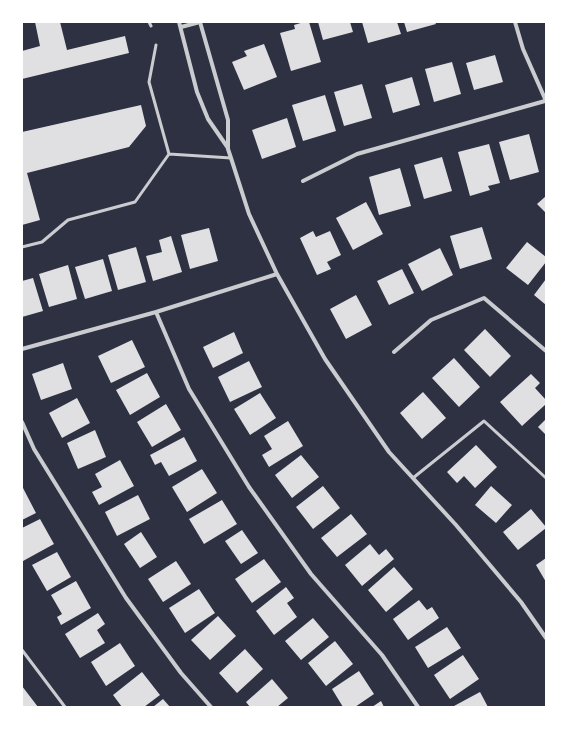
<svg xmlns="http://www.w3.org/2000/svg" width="568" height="729" font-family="'Alegreya Sans',sans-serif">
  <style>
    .building { fill: #e0e0e3 }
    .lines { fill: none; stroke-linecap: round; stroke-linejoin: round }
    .service { stroke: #caccd0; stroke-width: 3 }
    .minor { stroke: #caccd0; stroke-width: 4 }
  </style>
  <rect width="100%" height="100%" fill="#2d3142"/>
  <path class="building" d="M35,22H60L67,50L125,36L129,53L22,79V51L40,46Z
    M304,22H309L321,62L291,71L280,33L295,29L294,25Z
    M318,22H350L353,32L323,40Z
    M362,22H397L401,34L368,43Z
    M404,22H435L436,24L407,32Z
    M264,44L277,77L244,90L232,62L247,56L244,51Z
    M495,55L503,82L474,90L466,63Z
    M452,62L461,94L434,102L425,69Z
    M412,77L420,105L393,113L385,85Z
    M362,84L372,118L344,126L334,92Z
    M325,95L336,131L303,141L292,105Z
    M141,105L146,126L129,147L27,173L40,220L22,225V132Z
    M287,118L296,147L262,159L252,130Z
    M529,134L539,172L510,180L499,142Z
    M489,144L500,183L488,186L490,190L470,196L458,152Z
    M442,157L452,191L424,199L414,165Z
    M400,168L411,206L379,215L369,177Z
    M546,196V213L537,204Z
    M366,202L383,234L353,250L336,218Z
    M482,227L492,259L460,269L450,236Z
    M209,228L218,261L190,269L181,235Z
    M313,231L316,237L330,231L341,255L327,262L331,269L317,275L300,238Z
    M171,236L182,272L153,281L146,256L162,252L159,240Z
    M527,242L546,257V262L528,285L506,268Z
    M136,247L146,282L118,290L108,255Z
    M440,248L453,275L422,291L408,264Z
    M103,259L112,291L85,299L75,267Z
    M68,265L77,299L49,307L39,274Z
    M402,269L414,293L389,305L377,281Z
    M33,278L43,311L22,317V281Z
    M546,279V305L534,295Z
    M356,295L372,325L346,339L330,309Z
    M485,329L511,356L490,377L464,350Z
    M234,332L243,353L213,368L203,347Z
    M132,340L145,367L111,383L98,356Z
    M454,358L480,387L459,407L432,378Z
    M249,361L262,387L230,402L218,377Z
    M63,363L72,389L41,400L32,374Z
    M147,373L160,397L130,415L116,390Z
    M531,374L540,383L535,388L546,400V404L522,426L500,402Z
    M423,392L446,418L422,439L400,413Z
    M260,393L276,418L250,435L234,409Z
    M77,398L90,423L62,438L49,413Z
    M166,404L181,430L152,447L137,422Z
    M546,419V435L538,427Z
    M288,421L303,446L269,467L262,455L272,449L264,436Z
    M95,430L106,457L78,469L67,443Z
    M184,437L197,461L169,476L161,462L155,465L150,455Z
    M476,445L497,467L475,488L464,476L457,483L447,472Z
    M301,455L319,477L292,498L275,475Z
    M120,460L134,486L99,505L92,492L102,487L95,474Z
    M202,469L217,493L187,512L172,487Z
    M323,486L340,508L313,529L296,507Z
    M491,486L512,505L496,523L475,505Z
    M22,488H23L36,513L22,520Z
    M138,495L150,519L117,536L105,512Z
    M222,500L237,524L204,544L189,519Z
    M531,509L546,527V528L518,550L503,532Z
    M351,514L367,534L337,557L321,538Z
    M40,519L54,544L23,561L22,558V528Z
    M242,530L258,553L241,564L225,541Z
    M141,532L157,557L140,568L124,544Z
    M370,544L379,555L386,549L394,559L362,586L345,565Z
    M57,552L71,577L47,591L32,565Z
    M546,558V582L536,565Z
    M264,559L281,582L252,603L235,579Z
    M176,561L191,584L163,602L148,579Z
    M394,567L413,589L386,612L368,590Z
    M76,581L91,608L61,625L57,617L62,614L51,595Z
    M286,587L294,598L287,603L297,617L274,635L256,611Z
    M199,589L215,613L185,633L169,608Z
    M419,600L427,610L432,607L439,618L408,640L393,619Z
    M98,613L105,624L97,630L105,643L80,658L65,634Z
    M218,616L236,636L210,660L191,640Z
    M313,618L329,637L301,660L285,641Z
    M447,627L461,648L428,668L415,647Z
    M335,641L353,664L326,686L308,663Z
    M120,643L135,666L106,686L91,662Z
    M245,649L263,669L237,693L219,673Z
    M463,655L479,679L450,699L434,675Z
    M359,671L374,694L355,707H343L332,689Z
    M142,672L160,695L144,707H122L113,695Z
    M272,679L288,698L277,707H250L246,702Z
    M22,686L38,707H22Z
    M480,692L488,707H455L454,706Z
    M163,699L170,707H153Z
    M381,701L384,707H372Z"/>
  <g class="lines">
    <path class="service" d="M149,22L151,26
      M156,45L149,82L169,154L231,158
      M22,247L42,242L68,220L135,202L169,154
      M413,478L484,421L546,478
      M22,650L65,707"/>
    <path class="minor" d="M179,22L197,92L208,119L228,148
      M200,22L228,120V149L231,158L249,214L277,274L325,359L389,452L456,525L521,602L546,638
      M515,22L523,49L546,101
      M181,27L200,22
      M303,181L357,154L545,101
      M156,312L189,389L249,487L311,574L382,655L418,707
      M22,349L156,312L277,274
      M394,352L431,320L484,298L546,351
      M22,422L34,449L126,598L181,673L211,707"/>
  </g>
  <rect width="568" height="729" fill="none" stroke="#ffffff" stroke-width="46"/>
</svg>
